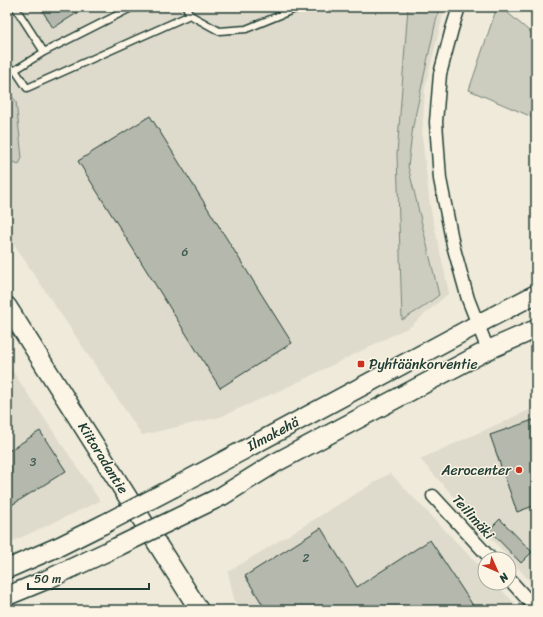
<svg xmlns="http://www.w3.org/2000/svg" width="543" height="617" font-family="Sriracha,sans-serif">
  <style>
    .built { fill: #dedbcc }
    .green { fill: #cccdbf; stroke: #76857a }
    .building { fill: #b5b9ad; stroke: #1f3d34 }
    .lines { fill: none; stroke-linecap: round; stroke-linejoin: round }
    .service-casing { stroke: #1f3d34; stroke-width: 9 }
    .minor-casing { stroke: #1f3d34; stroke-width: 15 }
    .secondary-casing { stroke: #1f3d34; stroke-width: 21 }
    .service { stroke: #fcf5e5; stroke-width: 6 }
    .minor { stroke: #fcf5e5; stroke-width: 12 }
    .secondary { stroke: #fcf5e5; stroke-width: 18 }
    .secondary-bridge-casing { stroke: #1f3d34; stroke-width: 21; stroke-linecap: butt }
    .secondary-bridge { stroke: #fcf5e5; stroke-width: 18 }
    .poi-dot { fill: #c8321e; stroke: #fcf5e5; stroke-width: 1.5 }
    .labels { text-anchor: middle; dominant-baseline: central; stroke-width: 3; stroke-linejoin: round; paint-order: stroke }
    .number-label { font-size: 12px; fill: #445c52 }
    .poi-label { font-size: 14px; fill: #1f3d34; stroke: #fcf5e5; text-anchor: start }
    .street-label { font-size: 14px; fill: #1f3d34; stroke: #fcf5e5 }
  </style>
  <rect width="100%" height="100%" fill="#efeada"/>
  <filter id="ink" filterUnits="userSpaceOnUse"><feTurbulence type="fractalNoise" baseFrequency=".025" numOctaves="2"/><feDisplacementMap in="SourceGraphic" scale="8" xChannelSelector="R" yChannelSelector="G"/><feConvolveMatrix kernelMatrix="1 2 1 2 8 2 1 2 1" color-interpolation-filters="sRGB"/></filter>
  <g filter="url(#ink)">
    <path class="built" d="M7,7H445L425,88L422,136L430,206L449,293L411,326L292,385L220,417L142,435L7,234Z
      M7,363L100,501L7,544Z
      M536,407V588L420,459Z
      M390,473L485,572V583H495L521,610H237L236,608L228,572Z"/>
    <path class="green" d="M408,7H439L413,126L408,166L439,295L422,308L402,320L397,154Z
      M497,7H501L536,37V124L530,116L469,90Z
      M7,91L16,101L22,158L19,164L13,162L7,157Z"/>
    <path class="building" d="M40,7H87L53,28Z
      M150,116L292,343L220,388L78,161Z
      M536,419V505L517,512L490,435Z
      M40,431L66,471L7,508V452Z
      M500,519L532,552L521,563L489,530Z
      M321,528L357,587L430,540L476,610H266L245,576Z"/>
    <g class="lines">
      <defs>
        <path id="service" d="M15,7L44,52
          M186,7L190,15L219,31L246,29L300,7
          M7,68L15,70L44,52L133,7
          M15,70L27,88L190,15"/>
        <path id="minor" d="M459,7L452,29L440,74L436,122L440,179L453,245L468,299L488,350
          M433,496L491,559
          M509,579L536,609"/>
        <path id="secondary" d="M7,306L199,610
          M173,488L478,324L536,294
          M187,513L222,496L275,463L488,350L536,329
          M7,569L60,546L104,524
          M7,596L46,580L117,547"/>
      </defs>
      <use href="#service" class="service-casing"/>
      <use href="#minor" class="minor-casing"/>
      <use href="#secondary" class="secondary-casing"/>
      <use href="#service" class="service"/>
      <use href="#minor" class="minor"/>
      <use href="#secondary" class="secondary"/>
      <defs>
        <path id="secondary-bridge" d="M104,524L173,488
          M117,547L187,513"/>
      </defs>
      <use href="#secondary-bridge" class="secondary-bridge-casing"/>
      <use href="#secondary-bridge" class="secondary-bridge"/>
    </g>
  </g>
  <g class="poi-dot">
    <rect x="357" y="360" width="8" height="8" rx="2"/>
    <circle cx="519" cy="470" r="4"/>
  </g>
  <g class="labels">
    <g class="number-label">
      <text x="185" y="252">6</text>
      <text x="33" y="462">3</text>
      <text x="306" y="558">2</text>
    </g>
    <g class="poi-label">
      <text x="369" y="364">Pyhtäänkorventie</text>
      <text x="511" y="470" text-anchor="end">Aerocenter</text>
    </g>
    <g class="street-label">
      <text transform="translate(273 434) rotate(-28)">Ilmakehä</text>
      <text transform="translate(103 458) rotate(58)">Kiitoradantie</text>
      <text transform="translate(473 517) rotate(48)">Teilimäki</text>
    </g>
  </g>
  <rect width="543" height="617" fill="none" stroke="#fcf5e5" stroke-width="24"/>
  <rect x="12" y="12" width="519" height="593" fill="none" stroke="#1f3d34" stroke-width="1.5" filter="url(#ink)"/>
  <g transform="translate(497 571) rotate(135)"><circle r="19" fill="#fcf5e5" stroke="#a4ab9e"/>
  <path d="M0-3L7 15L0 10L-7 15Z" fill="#c8321e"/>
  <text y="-6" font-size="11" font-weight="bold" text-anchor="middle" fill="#1f3d34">N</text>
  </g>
  <path d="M28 583v6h121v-6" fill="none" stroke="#1f3d34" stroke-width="2"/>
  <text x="34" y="583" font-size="12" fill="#1f3d34" stroke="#fcf5e5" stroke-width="3" paint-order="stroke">50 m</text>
</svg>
